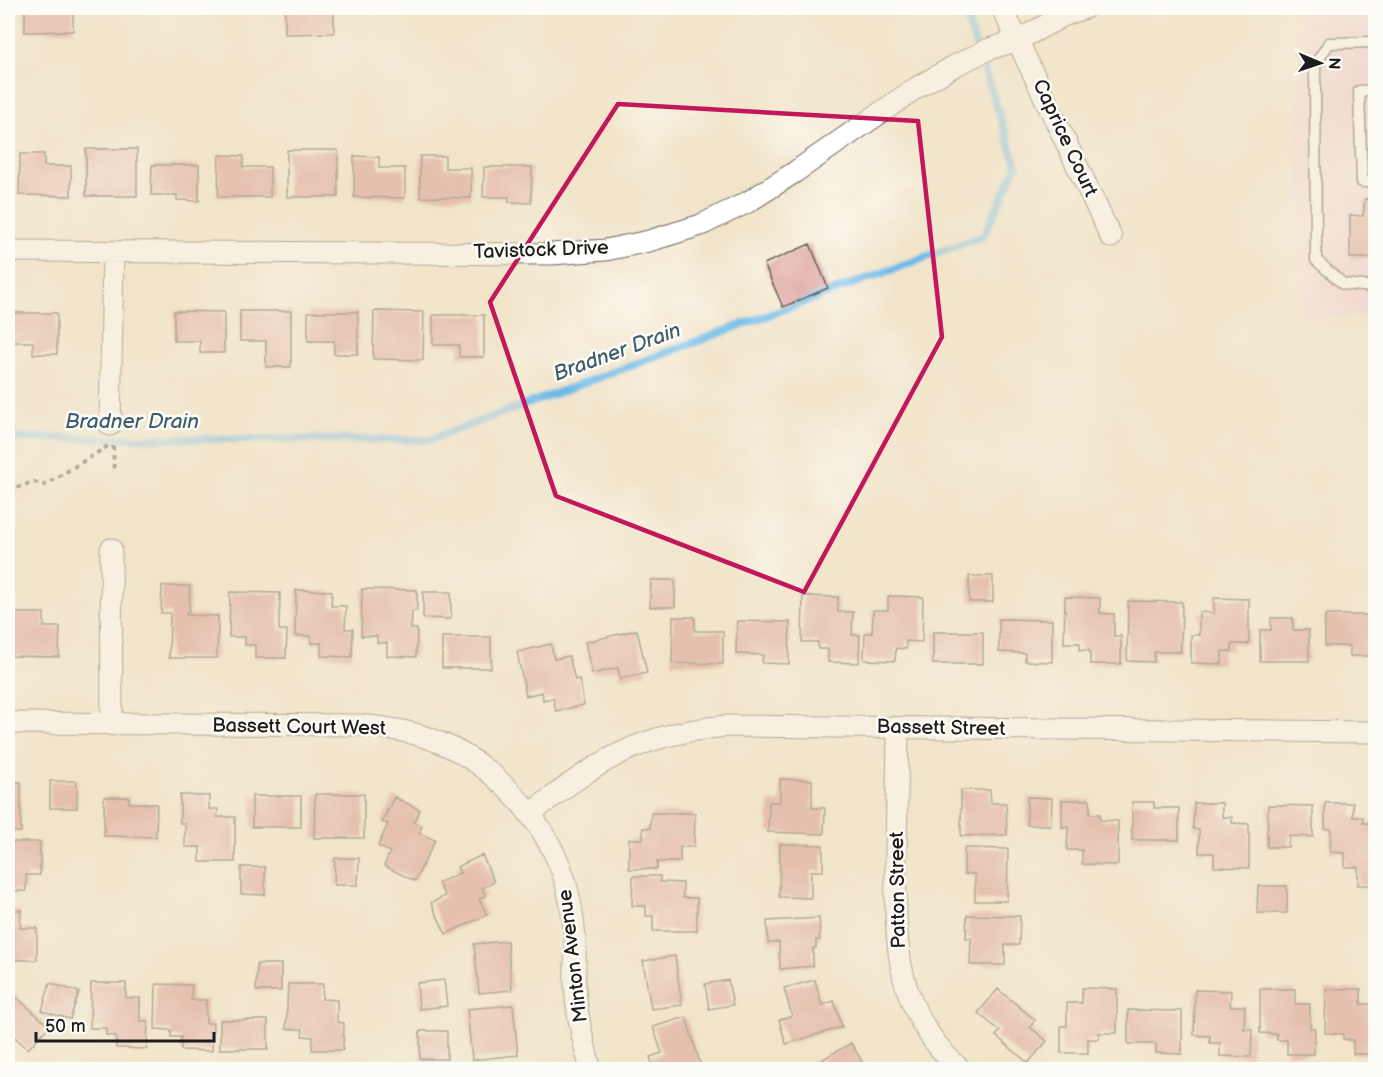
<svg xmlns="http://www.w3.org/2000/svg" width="1383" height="1077" font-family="'Balsamiq Sans',sans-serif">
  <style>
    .built { fill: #f3cfdf }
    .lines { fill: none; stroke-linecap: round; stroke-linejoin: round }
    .stream { stroke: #6dbae7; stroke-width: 8 }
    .building { fill: #d99591 }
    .service-casing { stroke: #676259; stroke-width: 13 }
    .minor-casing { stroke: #676259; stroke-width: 23 }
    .path { stroke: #676259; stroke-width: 4; stroke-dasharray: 4.5 4.5; stroke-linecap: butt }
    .service { stroke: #fff; stroke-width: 10 }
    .minor { stroke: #fff; stroke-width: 21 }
    .marked { fill: none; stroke: #c2185b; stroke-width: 4.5; stroke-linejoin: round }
    .labels { text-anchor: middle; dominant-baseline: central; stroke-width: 5; stroke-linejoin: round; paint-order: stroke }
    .street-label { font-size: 20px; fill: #1c1c1c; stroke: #fdfcf7 }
    .water-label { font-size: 21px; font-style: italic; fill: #3c5b6d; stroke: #fdfcf7 }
  </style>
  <rect width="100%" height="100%" fill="#fdfcf7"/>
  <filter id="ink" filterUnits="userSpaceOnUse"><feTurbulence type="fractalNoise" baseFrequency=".0167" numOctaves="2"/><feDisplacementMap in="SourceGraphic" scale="12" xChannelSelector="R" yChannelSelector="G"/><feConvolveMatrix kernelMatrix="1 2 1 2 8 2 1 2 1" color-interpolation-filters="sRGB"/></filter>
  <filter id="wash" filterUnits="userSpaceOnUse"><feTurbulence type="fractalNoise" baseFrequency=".008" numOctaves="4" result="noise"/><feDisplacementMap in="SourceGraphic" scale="24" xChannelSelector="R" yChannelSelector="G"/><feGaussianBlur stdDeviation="1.35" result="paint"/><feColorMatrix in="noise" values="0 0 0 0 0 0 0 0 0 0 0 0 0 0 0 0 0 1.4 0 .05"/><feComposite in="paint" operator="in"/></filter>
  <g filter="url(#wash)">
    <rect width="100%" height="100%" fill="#f1e4c9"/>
    <path class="built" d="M1297,8H1375V316L1300,319Z"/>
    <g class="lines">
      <path class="stream" d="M8,438L429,440L983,236L1017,166L963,8"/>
    </g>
    <g id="blocks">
      <path class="building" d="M25,8H73V31L25,32Z
        M285,8H334V33L285,34Z
        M86,149H137V196H86Z
        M287,150H338V197H287Z
        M20,154H44V166H71V196L19,195Z
        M219,155L244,156L243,167H270V197H218Z
        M354,156L379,157V168H405V198L354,197Z
        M420,156H445V168H471V198L420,197Z
        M152,165H199V201L177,200V195H151Z
        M484,167H532L531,203L509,202V197H483Z
        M1365,199L1376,200V258H1350V215L1363,216Z
        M810,244L828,288L783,307L764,264Z
        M174,311L224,312V353H200V341H174Z
        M240,311H291V367H266V341H240Z
        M374,311L424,312L423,360L373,359Z
        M308,312H358V354H334V341H308Z
        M8,313H57V354H33V342H8Z
        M433,315H484V357H459V345H433Z
        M969,576H993V602H969Z
        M651,580H675V607H650Z
        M162,586H190L189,612H186V615L218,616L217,658H169L170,613H161Z
        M362,589L417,590V611H412L411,629H417L416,657L387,656V643H377V636H361Z
        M296,590L332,591L331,606H346L345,629H353L352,657L321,656V643H311V636H295Z
        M230,592L280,593L279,630H287L286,658H255V645H245V637H229Z
        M423,592H451V619L423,618Z
        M803,596L838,597V612H853L852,635H860L859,663L828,662V649H818V642H802Z
        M888,596L923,597L922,642L906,641V649L896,648L895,661L864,660L865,633H872L873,610H888Z
        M1065,597L1100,598V613L1114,614V636H1121V664H1090V651L1080,650V643H1064Z
        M1214,598L1249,599V644H1232V651H1222V664L1191,663V635H1199V612L1214,613Z
        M1128,601L1182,602L1181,652H1154V662L1127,661Z
        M10,613H44V627H60L59,657L9,656Z
        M1325,615H1376V656H1350V646H1325Z
        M673,617H695V631H723V664L672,663Z
        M1271,618H1293V630H1309V661H1260V630H1271Z
        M999,619L1052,620V662L1025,661V653L999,652Z
        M737,621L790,622L789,664L762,663L763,655L736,654Z
        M637,630L647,673L620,679L618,668L592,674L585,642Z
        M933,632H983V664H933Z
        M442,637H491V668H442Z
        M551,644L554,659L569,656L575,680L579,679L584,705L556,711L553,698L543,700L542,692L526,696L517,652Z
        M780,779L812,780V808H825L824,834L768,832L769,802H780Z
        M50,781H77V808H50Z
        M8,782H21V832L8,831Z
        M961,790H990L991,803H1006L1007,835L961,836Z
        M315,794H364V838H314Z
        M180,795L209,796V809H218L217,817H235V862H200V847H185V823H180Z
        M252,796H301V827H252Z
        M104,797H129V803L157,804L156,837L104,836Z
        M394,797L420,810L414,822L422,826L419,833L435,840L415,881L384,866L390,852L378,846L388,824L382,822Z
        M1027,797L1052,798L1051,825H1027Z
        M1062,800H1090V814H1100V820L1118,821V865L1082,864V850H1067L1068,826L1062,827Z
        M1132,802H1154V808H1179V840H1132Z
        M1194,803H1222V817H1232V823L1249,824V868L1214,867V853H1199V830L1193,829Z
        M1325,803H1353V817H1363V823H1376V885H1358V867H1345V853L1330,852L1331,829H1325Z
        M1268,805L1313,806V837L1289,836L1288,847H1267Z
        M651,813H695L694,847H680V862H657V869H629V839H643V828H650Z
        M8,842H40V875H26V891H8Z
        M780,844L823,845V871H811V898L779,897Z
        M964,848L1008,849L1007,901H975V874H964Z
        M482,855L494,882L482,888L486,896L479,899L487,915L446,934L431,903L445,896L438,883L460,873L457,867Z
        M335,858H359L358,885H334Z
        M241,867H265V895L241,894Z
        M633,876H660V882L683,883V898H697V931H653V916H646V906H632Z
        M1258,886H1287V913H1257Z
        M8,910H21L20,928H37V960H8Z
        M967,915L1020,916L1019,945H1005V965H970L971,938H966Z
        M819,918L820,940H816V948H813V966L780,969L779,942L768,943L767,921Z
        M507,941L512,990L479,993L474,944Z
        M675,956L682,1005L651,1009L643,961Z
        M257,964H281V991H256Z
        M444,980L447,1006L419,1009L417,983Z
        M728,980L733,1005L709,1009L705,984Z
        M815,980L822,1005L834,1001L842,1027L786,1044L779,1020L792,1016L784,988Z
        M50,983L79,992L70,1019L42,1011Z
        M91,983H126V998H140V1021H148L147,1049L116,1048V1036L106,1035V1028H90Z
        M156,984L192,985L191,1000H206V1023H213L212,1051L181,1050V1037H171V1030L155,1029Z
        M288,984H323L322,999L337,1000V1022L344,1023L343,1050H312L313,1037L302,1036L303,1029H286Z
        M1082,988L1117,989V1033H1099V1039H1088V1053H1061V1026H1067V1003H1082Z
        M998,989L1035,1020L1030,1027L1047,1041L1028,1063L996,1036L1000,1031L978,1013Z
        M1260,989H1295V1004H1310V1028H1315L1314,1054H1287V1040H1277V1034L1260,1033Z
        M1326,989H1361V1004H1376V1054H1353V1040L1343,1039V1034L1325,1033Z
        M1195,990L1231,991L1230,1006H1245L1244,1029H1252L1251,1057L1220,1056V1043H1210V1036L1194,1035Z
        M13,994L49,1026L28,1049L8,1031V1000Z
        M513,1005L518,1055L472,1060L467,1009Z
        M1128,1010L1182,1011V1054L1156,1053V1044H1128Z
        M686,1017L702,1070H654L650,1057L662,1053L653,1027Z
        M220,1020H268V1049H220Z
        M420,1031H447V1059H420Z
        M851,1043L864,1065L856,1070H813L811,1066Z"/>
    </g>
  </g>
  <g filter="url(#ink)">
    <use href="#blocks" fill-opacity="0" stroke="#676259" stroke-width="1.5"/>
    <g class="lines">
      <defs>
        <path id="service" d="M1376,90L1359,91L1362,182H1376
          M1372,287L1343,284L1316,260L1315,65L1329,43L1376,42"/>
        <path id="minor" d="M1002,8L1111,237
          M8,251L552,254L606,250L649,241L701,225L748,202L795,172L916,88L956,65L989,49L1018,40L1063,16L1085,8
          M110,425L113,252
          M111,549L112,725
          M8,723L361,725C387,728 412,731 436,741C488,761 534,809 557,859C568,883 573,913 575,939C576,954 574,970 575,985C576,1013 583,1042 591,1070
          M898,728C897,770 897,813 896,855C895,939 892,1009 961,1070
          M530,814C597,762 639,733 727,726L1376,732"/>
      </defs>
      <use href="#service" class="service-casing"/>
      <use href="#minor" class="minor-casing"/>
      <path class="path" d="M113,446L114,473
        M8,490L34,482L45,485L108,446"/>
      <use href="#service" class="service"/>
      <use href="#minor" class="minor"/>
    </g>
  </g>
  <path d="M0 0H1383V1077H0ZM618,104L918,121L942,337L804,592L556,496L490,302Z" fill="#f1e4c9" fill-opacity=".55" fill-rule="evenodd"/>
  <path class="marked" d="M618,104L918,121L942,337L804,592L556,496L490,302Z"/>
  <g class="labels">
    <g class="street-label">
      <text transform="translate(1065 138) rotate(65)">Caprice Court</text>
      <text transform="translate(541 250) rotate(-2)">Tavistock Drive</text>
      <text transform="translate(299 727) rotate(1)">Bassett Court West</text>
      <text transform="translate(941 728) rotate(1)">Bassett Street</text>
      <text transform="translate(898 890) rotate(-91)">Patton Street</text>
      <text transform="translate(573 956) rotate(-97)">Minton Avenue</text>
    </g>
    <g class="water-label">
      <text transform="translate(617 352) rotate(-20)">Bradner Drain</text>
      <text x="132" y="421">Bradner Drain</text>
    </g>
  </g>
  <rect width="1383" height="1077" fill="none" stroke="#fdfcf7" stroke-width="30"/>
  <g transform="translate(1320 63) rotate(92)" stroke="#fdfcf7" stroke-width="4.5" paint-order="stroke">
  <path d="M0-4.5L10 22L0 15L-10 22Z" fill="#1c1c1c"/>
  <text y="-9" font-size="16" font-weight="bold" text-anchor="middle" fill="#1c1c1c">N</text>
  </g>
  <path d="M36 1032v9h178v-9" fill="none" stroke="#1c1c1c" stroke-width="3"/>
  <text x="45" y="1032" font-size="18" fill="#1c1c1c" stroke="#fdfcf7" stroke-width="4.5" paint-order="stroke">50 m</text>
</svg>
